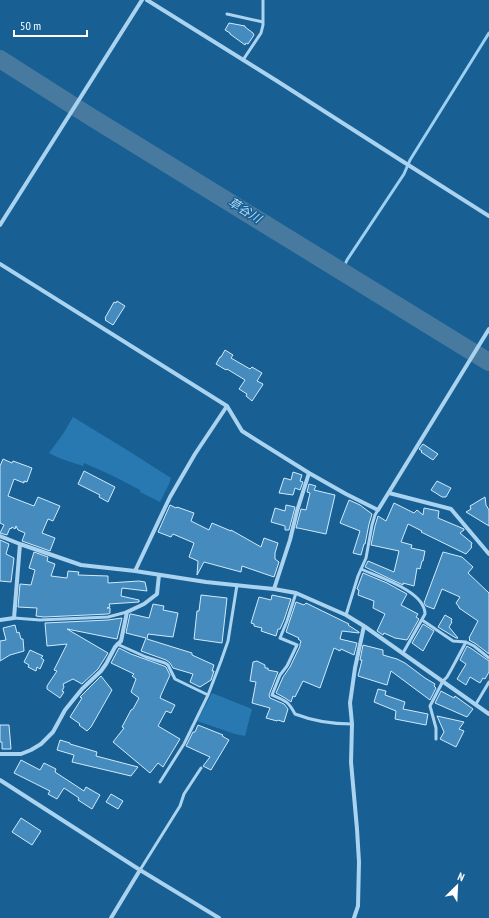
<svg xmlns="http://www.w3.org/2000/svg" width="489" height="918" font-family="'PT Sans Narrow','Noto Sans JP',sans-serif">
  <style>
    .green { fill: #2879b1 }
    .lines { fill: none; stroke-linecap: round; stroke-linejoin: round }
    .stream { stroke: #9cd0f2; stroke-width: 3 }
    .river { stroke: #487a9f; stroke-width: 18 }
    .building { fill: #458bbe; stroke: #d0eafb }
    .service { stroke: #aad3f0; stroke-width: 3 }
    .minor { stroke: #aad3f0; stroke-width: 4 }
    .labels { text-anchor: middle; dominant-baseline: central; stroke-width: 3; stroke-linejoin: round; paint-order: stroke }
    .water-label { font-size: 12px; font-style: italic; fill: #b6dcf7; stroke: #185f94 }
  </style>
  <rect width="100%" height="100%" fill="#185f94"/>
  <path class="green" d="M73,417L127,450L171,478L169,484L160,502L140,492V490C122,480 103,471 84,463L83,466C72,462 59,459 49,453L63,434Z
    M212,693L252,709L245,736L235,734L197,721Z"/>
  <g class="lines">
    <path class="stream" d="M342,271L347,260L404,174L410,160L489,33"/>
    <path class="river" d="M0,59L91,117L489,362"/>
  </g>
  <path class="building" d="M229,23L245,26V27L253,33L254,35L248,44L246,43L245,45L230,34V33L225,30Z
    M117,301L125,306L113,325L105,320L106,319L105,318L114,302L116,303Z
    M225,350L233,355L231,358L250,369L252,367L262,373L257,381L263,384L262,386L252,401L246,396L247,394L239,389L245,380L227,369L226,370L216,364L220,357H221Z
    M423,444L438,454L433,460L421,452L422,451L419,449Z
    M3,459L12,463L13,461L32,468L27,482L24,481V483L14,479L8,496L34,506L38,497L60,506L53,521L48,519L42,533L55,538L50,551L22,541L25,533L18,530L16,526L15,529L12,527L11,529L10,528L7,535L0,533L4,525L0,523V466Z
    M84,471L115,487L108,502L99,497L100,495L78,484Z
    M293,472L302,475L300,481L303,482L300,490L295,488L293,495L279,493L284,478L291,480Z
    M437,481L451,488L446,497H442L431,490Z
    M309,484L316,486L314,490L335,495L326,534L298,528H296L301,509L306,510L310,493L307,492Z
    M485,497L486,505L489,510V526L466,512L471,509L470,506Z
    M349,500L360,505L372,514L369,524L365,544H364L361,555L353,553L360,531L340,523Z
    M394,503L414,513L417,510L423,515L424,508L439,511L438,518L464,529V530L460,533L472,543L471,546L472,547L466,554L421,532L422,531L408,524L401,542L412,545L411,548L425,551L423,561H422L420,569L417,568L414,586L403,583V585L365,567L368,561L394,572L399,551L371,545L375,526L378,516L386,521Z
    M170,505L176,508L177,507L194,513L191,521L209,530L212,523L231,531V530L261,547L264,538L278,543L275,553V559L279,562L274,577L242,566L241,572L204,562L197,575L198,561L189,557L194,543L173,534L171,537L158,532Z
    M286,505L295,507L289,530H285V526L271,522L275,508L285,511Z
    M0,540L9,544L6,554L14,558L11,582L0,581Z
    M34,552L48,557L47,561L55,564L51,576L67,578L68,571L79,572L78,575L108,576V583L139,581L145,582L147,591L122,588L121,596L139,600V602L109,604L110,607L107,608H110V613L108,614L44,617L36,616L37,608L18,607L20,584L31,585L35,570L29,568Z
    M443,552L462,557L473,567L468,573L489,593V654L476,644L469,640L470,639L469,638L478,621L459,608V607L456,603L460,597L442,589L434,609L426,606L424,603Z
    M363,573L387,583L407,594L401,605L418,614L416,617L419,619L407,640L395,638L384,633L383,635L377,631L385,614L373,608L374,601L358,595L359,590L357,589Z
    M201,595L227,598L222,643L194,639L197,611H199Z
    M272,595L291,599L284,620L280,629H278L276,636L261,631L262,628L254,626V624L251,623L259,597L271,600Z
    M296,602L304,605L306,603L349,624L348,625L359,632V633L342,631L340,639L357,643L354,655L341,649L340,651L334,648L320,688L303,681L295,697L293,696L291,702L285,698L276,693L283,677L290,667L300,646V644L301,641L298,639L299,638L286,632Z
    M153,604L164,606L163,610L178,613L173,637L148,634L147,639L192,653V655L214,665L212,671H214L211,680L200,687L190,682L193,674L173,668L170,663L166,660L141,651L146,638L126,633L130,614H131L149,618Z
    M445,615L452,619L451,621L452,622L449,627L458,638H456L438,627Z
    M122,618L117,639L67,629L108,653L98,669L82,684L73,679L63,684L64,687L62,691L64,692L60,698L47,689V686L57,671L54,670L67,644L47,646L45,623L108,620Z
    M423,624L434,631L423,651L412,643Z
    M15,625L17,633L19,632L21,639H23L24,651L10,655L0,661V641L6,640L3,628Z
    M363,645L383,650V655L397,659L405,663L425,678L435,684L434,686L436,688L430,700L391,671L387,685L358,676L362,660H360Z
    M467,646L472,649L489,661V672L485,679L483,678L480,683L470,677L466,685L457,679L466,664L460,660Z
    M119,648L131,654L164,666L166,667L170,675L161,695L160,698L175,705L171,713L166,711L158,726L180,739L163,767L158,763L150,773L113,742L124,728L122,727L131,710L133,709L139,698L131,692L136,679L132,676L134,674L111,663Z
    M30,650L43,656L41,658L44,660L40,669L37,667L36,671L28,667L29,665L24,662Z
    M257,661L265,665V668H268V670L278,672L269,695L270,698L284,704L288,709L284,722L278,720L277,721L266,718L270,708L252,703L256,682L250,681L253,662Z
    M101,676L112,690L91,727L87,731L79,725L80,724L70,717L82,698L80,697Z
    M378,689L386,691L385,695L405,702L403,709L428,714L426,725L395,719L396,711L374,702Z
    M441,691L454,698L455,696L473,709L467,717L435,703Z
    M437,716L464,722L459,729L464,731L456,747L440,739L444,732Z
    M0,725H9L11,749H2V742H0Z
    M198,725L223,735L222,736L229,740L211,770L203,766L210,757L186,746L193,732H195Z
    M60,740L70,743V744L97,752L96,756L138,767L131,776L72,762L74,755L57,750Z
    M21,760L40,770L44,763L56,769L55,772L84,791L86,787L100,795L92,809L78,800L79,798L64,788L57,799L48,794L50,791L14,773Z
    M111,794L123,801L118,809L106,802Z
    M21,818L41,831L32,845L12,832Z"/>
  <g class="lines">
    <path class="service" d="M227,14L263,22
      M243,60L261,33L263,25V0
      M361,569C378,577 425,591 425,614L403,653
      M296,593L287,621L280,638L297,645L287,666L280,675L272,695C286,701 288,701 295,714C313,721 333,724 352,724
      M346,615L358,576L366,558L372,525L375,515L378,510
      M14,618L40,620L108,617L127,612
      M422,620L453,641L466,642L474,646L489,658
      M117,644L146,657L165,663L168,665L175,679L208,695
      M476,704L489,682
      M436,739V728L430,706L443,681L447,677L451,670L466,642
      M160,782L184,744L208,695L221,661L228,641L237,585
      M140,870L180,806L184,794L201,768"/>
    <path class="minor" d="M147,0L277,81L402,161L489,216
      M0,225L142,0
      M0,264L227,406L242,431L309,473L346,494L378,510L489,329
      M389,493L451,509L489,554
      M0,536L20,544L81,565L135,571L206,582L274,589L296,593L346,615L364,626L489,714
      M135,571L170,497L195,454L227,406
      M274,589L290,540L297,511L309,473
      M0,620L14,618L20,544
      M0,754H21L31,750L41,744L53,732L65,710L82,689L101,671L106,664L115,647L121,641L127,612L144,604L157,594L159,575
      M0,780L140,870L219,918
      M111,918L140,870
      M354,918L358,906L359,862L357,829L351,762L352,724L350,703L355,668L364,626"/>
  </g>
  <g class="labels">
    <g class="water-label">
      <text transform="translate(245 210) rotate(32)">草谷川</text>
    </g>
  </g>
  <g transform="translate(457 886) rotate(24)" stroke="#185f94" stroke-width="3" paint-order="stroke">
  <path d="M0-3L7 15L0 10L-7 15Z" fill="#ffffff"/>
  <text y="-6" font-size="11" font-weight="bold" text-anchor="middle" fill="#ffffff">N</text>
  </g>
  <path d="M14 30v6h73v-6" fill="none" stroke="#ffffff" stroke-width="2"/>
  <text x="20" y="30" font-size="12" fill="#ffffff" stroke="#185f94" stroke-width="3" paint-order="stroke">50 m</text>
</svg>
